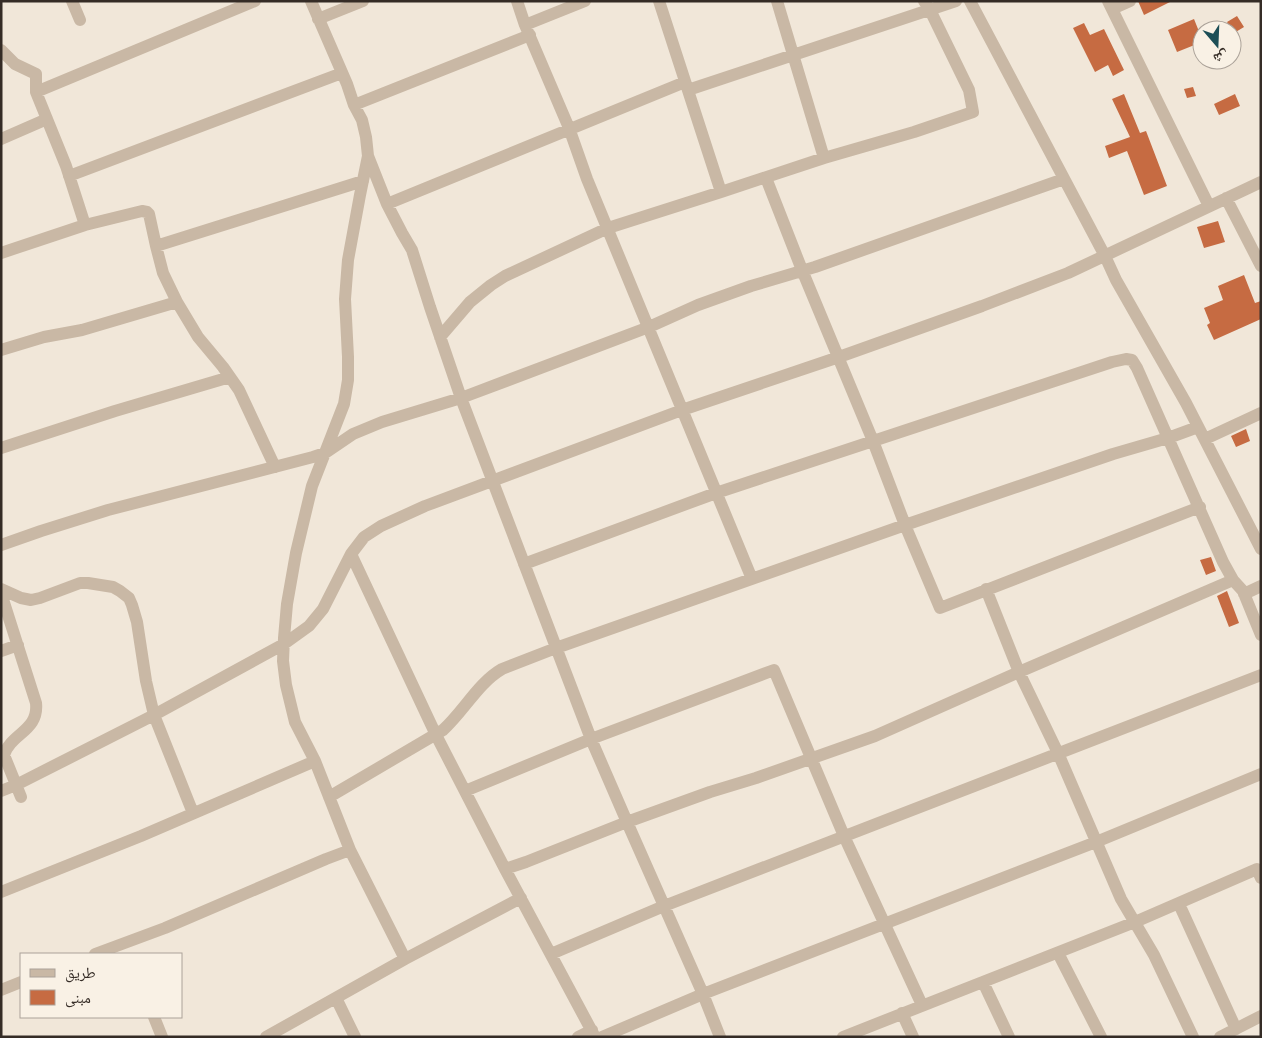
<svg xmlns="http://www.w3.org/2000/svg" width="1262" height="1038" font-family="Roboto,'Noto Naskh Arabic',sans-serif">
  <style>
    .building { fill: #c66b42 }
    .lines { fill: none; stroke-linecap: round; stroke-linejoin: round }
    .street { stroke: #c9b8a5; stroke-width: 12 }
  </style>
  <rect width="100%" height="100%" fill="#f1e7d9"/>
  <path class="building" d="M1138,1H1172L1144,15Z
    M1237,16L1244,27L1234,33L1227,22Z
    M1194,19L1202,39V42L1177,52L1168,30Z
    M1084,23L1090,35L1104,29L1124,70L1113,76L1108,65L1095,72L1073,28Z
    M1193,87L1196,96L1187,98L1184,89Z
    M1124,94L1140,133L1146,131L1167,186L1144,195L1127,151L1109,158L1105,146L1130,137L1112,99Z
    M1235,94L1240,106L1219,115L1214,104Z
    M1218,221L1225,242L1204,248L1197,227Z
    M1244,275L1255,303L1261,301V319L1214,340L1207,325L1210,323L1204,308L1223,300L1218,286Z
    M1246,429L1250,441L1236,447L1231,436Z
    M1211,557L1216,571L1206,575L1200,560Z
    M1227,591L1239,623L1229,627L1217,596Z"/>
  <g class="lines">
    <path class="street" d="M72,1L80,20
      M311,1L347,84L354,105L362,120L366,137L368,156L360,195L348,260L345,299L348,357V380L344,404L312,486L296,553L287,604L284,638L283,661L286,685L295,722L315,761L350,850L405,959
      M517,1L525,25L569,128L587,179L752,579
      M659,1L721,192
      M777,1L824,158
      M970,1L1105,256L1116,280L1186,403L1261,549
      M1108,1L1209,206
      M1112,9L1130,1
      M318,19L363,1
      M525,25L585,1
      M1,50L15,64L36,74V92L66,166L85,225L142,211L147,212L149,214L156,246L163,273L177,302L198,337L223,367L239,390L275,467
      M688,90L956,1
      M36,92L255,1
      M354,105L530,35
      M1,139L47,119
      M368,156L387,204L402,233L412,250L430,307L461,398L591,739L627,822L703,994L720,1037
      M69,176L342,73
      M766,178L802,270L873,441L905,525L940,608L1200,507
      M1226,198L1261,266
      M387,204L685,82
      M156,246L363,181
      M1,253L85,225
      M440,337L470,302L491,285L505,276L608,228L721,192L824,158L914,132L973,112L969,90L930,10L924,1
      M1,350L44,337L82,330L177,302
      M1205,439L1261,413
      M1,448L115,411L230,377
      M1,545L41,531L108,510L313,457L325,453L353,434L382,422L461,398L649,327L698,305L751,286L815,267L1064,179
      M351,554L436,735L505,869L595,1037
      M524,564L716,493L1112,362L1126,359L1132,360L1137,368L1223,562L1233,580L1243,591L1261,635
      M1,589L21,598L31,600L40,598L80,583H88L113,587L120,591L129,598L132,605L137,622L146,681L154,715L193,813
      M986,589L1019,672L1058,753L1121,899L1154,955L1193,1037
      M1,593L36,703C39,731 11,733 4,755L21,797
      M1244,594L1261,586
      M1,651L18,645
      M1,791L16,785L154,715L284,644L309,626L323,609L351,554L364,537L381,526L425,506L682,410L839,357L982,306L1068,273L1261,182
      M465,791L591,739L774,670L844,836L922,1005
      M329,797L443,730C464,711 478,683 502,669L556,648L905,525L1113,454L1168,438L1198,427
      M505,869L526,862L627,822L710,792L756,778L875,736L1019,672L1233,580
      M1,892L141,836L315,761
      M1179,904L1236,1029
      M1058,953L1101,1037
      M95,954L165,928L326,859L350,850
      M551,954L664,906L1261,675
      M983,982L1009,1037
      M1,990L21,982
      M336,998L355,1037
      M902,1013L913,1037
      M154,1017L162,1037
      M266,1037L405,959L521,898
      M578,1037L592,1030
      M602,1037L703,994L1096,842L1261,774
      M843,1037L1135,922L1257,869L1261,878
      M1220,1037L1261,1016"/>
  </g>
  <rect width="1262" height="1038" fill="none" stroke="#352c26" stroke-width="5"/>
  <rect x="20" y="953" width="162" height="65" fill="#f9f1e5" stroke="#aba299"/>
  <rect x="30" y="969" width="25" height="8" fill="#c9b8a5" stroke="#aba299"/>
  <text x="65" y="978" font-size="15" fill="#352c26">طريق</text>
  <rect x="30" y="990" width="25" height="15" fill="#c66b42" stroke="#aba299"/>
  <text x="65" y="1003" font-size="15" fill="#352c26">مبنى</text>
  <g transform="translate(1217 45) rotate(161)"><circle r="24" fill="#f9f1e5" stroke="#aba299"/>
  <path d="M0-4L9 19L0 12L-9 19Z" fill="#1c4e56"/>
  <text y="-8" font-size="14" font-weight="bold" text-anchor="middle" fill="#352c26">ش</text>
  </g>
</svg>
